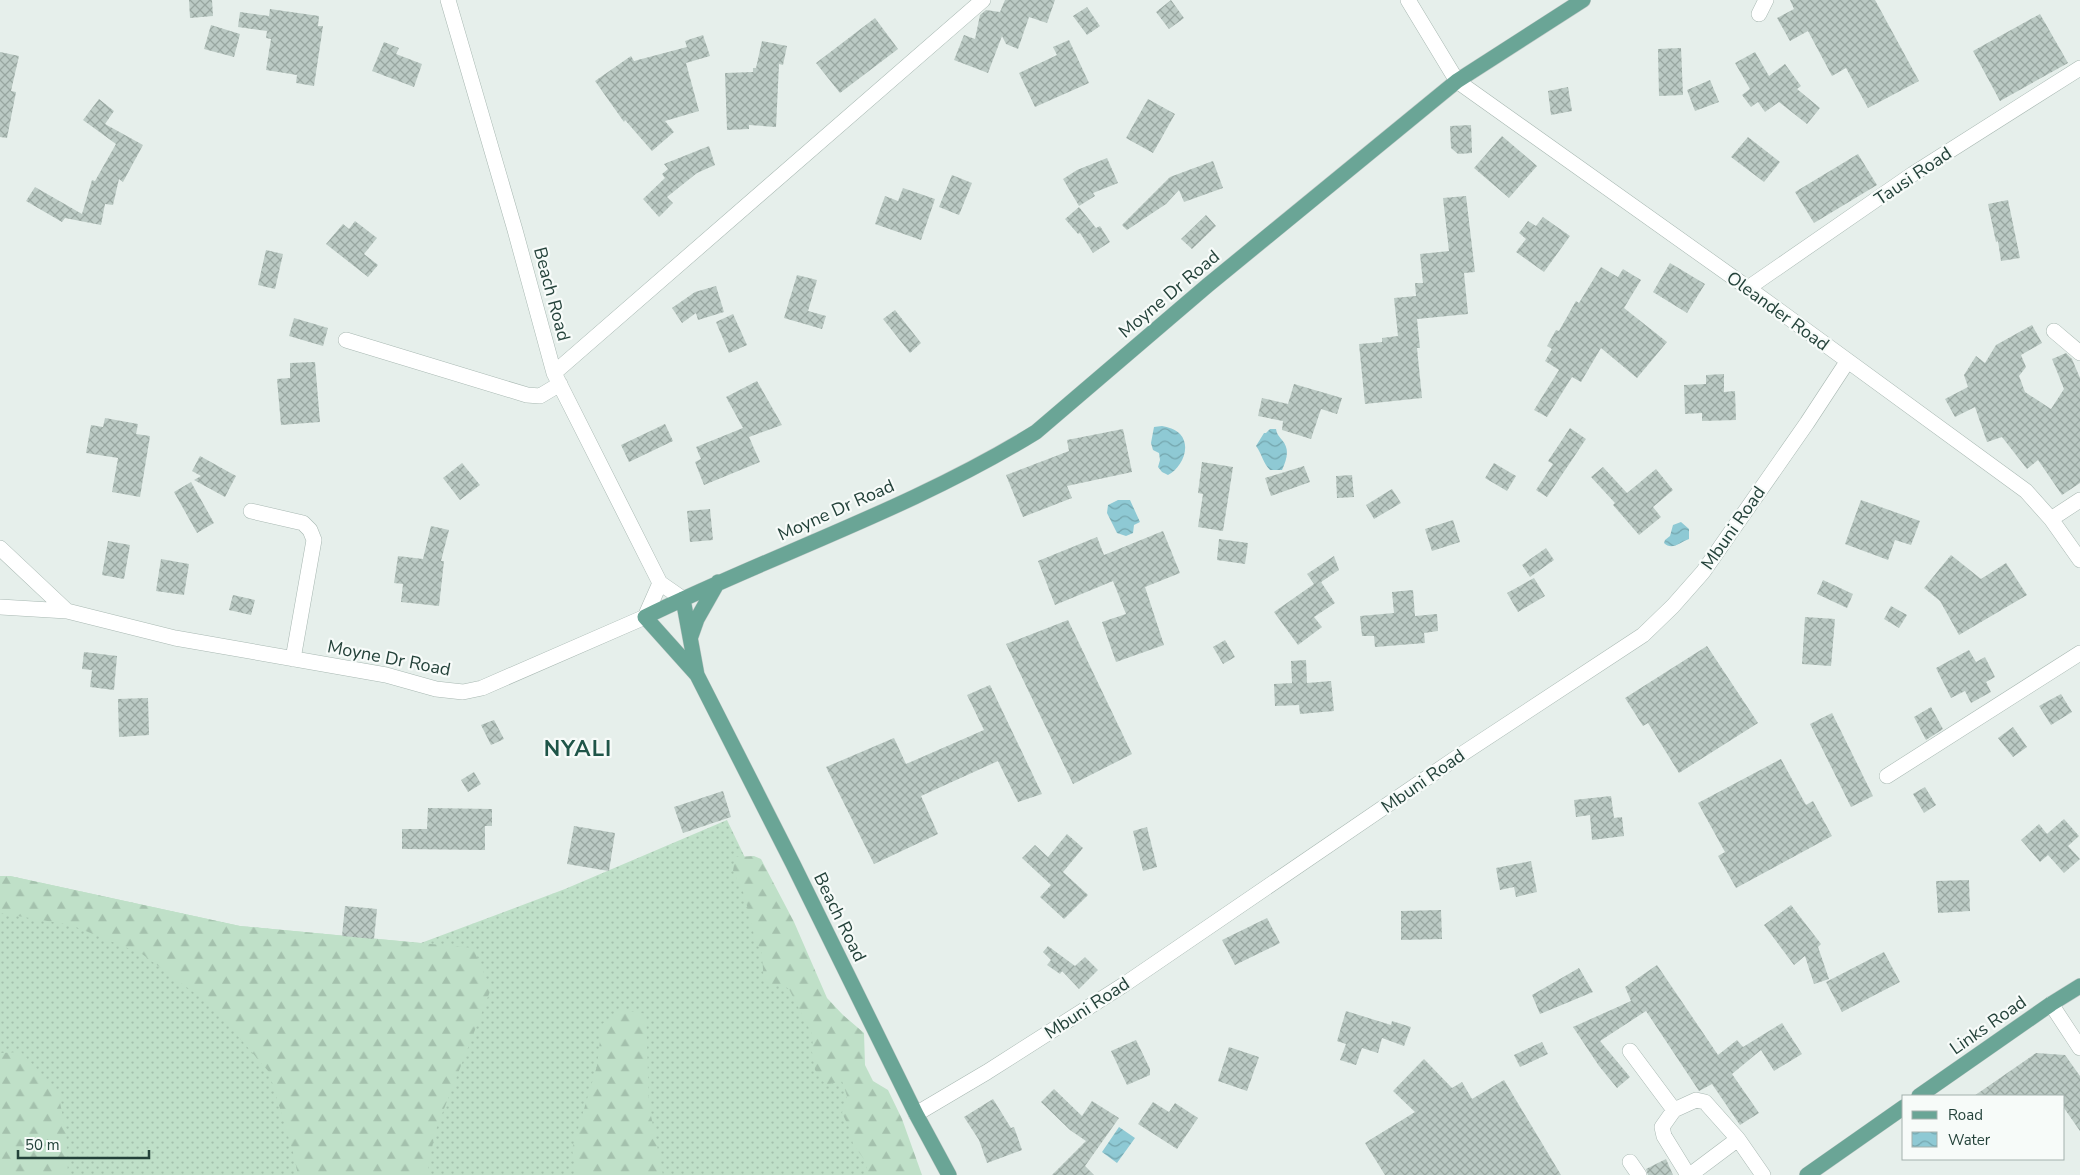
<svg xmlns="http://www.w3.org/2000/svg" width="2080" height="1175" font-family="'Nunito Sans',sans-serif">
  <style>
    .grass { fill: url(#grass-dots) }
    .forest { fill: url(#forest-firs) }
    .water { fill: url(#water-waves) }
    .building { fill: url(#building-cross-hatch) }
    .lines { fill: none; stroke-linecap: round; stroke-linejoin: round }
    .minor-casing { stroke: #a8b8b2; stroke-width: 16 }
    .major-casing { stroke: #c2cac8; stroke-width: 16 }
    .minor { stroke: #fff; stroke-width: 15 }
    .major { stroke: #6aa596; stroke-width: 15 }
    .labels { text-anchor: middle; dominant-baseline: central; stroke-width: 4.5; stroke-linejoin: round; paint-order: stroke }
    .street-label { font-size: 18px; fill: #24423a; stroke: #f7fbf9 }
    .district-label { font-size: 22px; font-weight: bold; letter-spacing: 1px; fill: #1f5548; stroke: #f7fbf9 }
  </style>
  <defs>
    <pattern id="grass-dots" width="8" height="8" patternUnits="userSpaceOnUse" patternTransform="scale(1.25)"><rect width="8" height="8" fill="#bfe0c8"/><path d="M2 2h.1M6 6h.1" fill="none" stroke="#a4c1ad" stroke-width="1.8" stroke-linecap="round"/></pattern>
    <pattern id="forest-firs" width="22" height="20" patternUnits="userSpaceOnUse" patternTransform="scale(1.25)"><rect width="22" height="20" fill="#bfe0c8"/><path d="M5 1l3.5 6h-7zM16 11l3.5 6h-7z" fill="#a4c1ad"/></pattern>
    <pattern id="water-waves" width="16" height="10" patternUnits="userSpaceOnUse" patternTransform="scale(1.25)"><rect width="16" height="10" fill="#8ec9d4"/><path d="M0 5q4-4 8 0t8 0" fill="none" stroke="#74a5ad"/></pattern>
    <pattern id="building-cross-hatch" width="8" height="8" patternUnits="userSpaceOnUse" patternTransform="scale(1.25)"><rect width="8" height="8" fill="#bbcac4"/><path d="M0 0l8 8M0 8l8-8" fill="none" stroke="#98a6a0"/></pattern>
  </defs>
  <rect width="100%" height="100%" fill="#e6efeb"/>
  <path class="grass" d="M727,820L897,1175H0V876H10L240,926L421,943L565,889Z"/>
  <path class="forest" d="M754,856L761,859L794,922L827,998L843,1015L864,1033L865,1065L873,1081L888,1090L902,1119L922,1175H867L866,1162L853,1144L849,1127L842,1113L847,1096L842,1081L826,1085L815,1070L812,1052L813,1036L789,989L781,984H764L762,954L754,935L744,894L733,871L735,857Z
    M0,876H10L240,926L473,948L491,989L435,1132L427,1175H298L293,1152L269,1072L212,1006L142,954L71,925L0,913Z
    M622,1010L646,1014L649,1106L663,1175H576L572,1149L597,1066L602,1024Z
    M21,1052L58,1092L66,1133L68,1175H0V1053Z"/>
  <path class="water" d="M1162,426C1168,427 1175,429 1180,434C1192,447 1181,469 1168,475L1162,472L1158,467L1160,460L1159,453L1153,450L1151,443L1154,427Z
    M1270,429H1276C1277,435 1279,436 1282,440C1290,449 1287,459 1282,470H1270C1263,463 1262,454 1256,446L1264,433H1266Z
    M1118,500H1130L1140,522L1134,525L1133,533L1126,536L1117,533L1107,513L1108,505Z
    M1681,522L1689,529V539C1680,542 1672,551 1664,543L1665,540L1670,536L1673,525Z
    M1119,1127L1135,1138L1117,1163L1102,1152Z"/>
  <path class="building" d="M189,0H212L213,16L190,18Z
    M1005,0H1055L1047,23L1029,17L1018,49L1006,44L1002,36L988,73L954,60L964,35L975,39L980,15L986,10L1000,12Z
    M1171,0L1184,18L1169,29L1156,12Z
    M1790,0H1875L1919,81L1868,108L1846,68L1832,76L1808,31L1790,41L1777,18L1794,9Z
    M1087,7L1100,26L1087,35L1073,16Z
    M270,9L319,16L318,26H323L314,86L296,83L297,75L266,70L271,39L266,38L267,31L238,27L240,12L269,16Z
    M2040,14L2068,63L2000,101L1973,51Z
    M875,18L898,49L840,93L816,63Z
    M211,25L240,34L234,57L204,49Z
    M703,35L710,56L686,63L699,111L665,121L674,132L652,151L625,120L624,122L595,81L631,56L634,61L687,47L685,41Z
    M1069,40L1089,83L1035,107L1019,73L1057,55L1053,47Z
    M762,41L787,46L783,65L779,64L776,127L749,125V129L727,130L725,73L753,72V68H756Z
    M384,42L399,48L396,54L422,64L414,87L372,71Z
    M1681,48L1683,95L1659,96L1658,49Z
    M0,52L19,56L11,91L16,92L7,138L0,137Z
    M1755,52L1769,76L1785,64L1801,86L1797,89L1820,108L1807,124L1779,102L1765,112L1758,102L1751,107L1742,95L1750,89L1735,63Z
    M1710,80L1719,102L1695,111L1687,90Z
    M1568,87L1572,111L1551,115L1548,91Z
    M99,99L114,111L105,124L143,145L123,182L119,179L113,205L105,204L101,225L65,218L62,222L26,201L35,187L82,214L92,180L95,181L116,144L83,120Z
    M1148,99L1175,114L1153,153L1126,138Z
    M1471,125L1472,153L1458,154L1451,148L1450,126Z
    M1502,136L1537,166L1509,198L1474,168Z
    M1748,137L1780,162L1764,182L1731,157Z
    M709,146L715,165L697,173L667,197L673,203L659,217L643,199L665,178L662,174L668,169L664,164Z
    M1858,154L1877,185L1814,223L1795,192Z
    M1107,158L1118,183L1093,193L1095,196L1079,206L1063,179L1077,170Z
    M1213,161L1223,188L1184,202L1179,190L1166,204L1127,230L1122,225L1170,177Z
    M952,175L972,183L959,215L939,207Z
    M903,188L935,199L921,240L875,224L885,196L898,201Z
    M1466,196L1475,272L1464,273L1468,314L1417,319L1420,348H1417L1422,398L1365,404L1359,344L1382,342V338L1398,336L1394,298L1416,296L1415,283H1423L1420,254L1449,251L1443,198Z
    M2008,200L2020,258L2001,261L1998,241L1996,242L1988,204Z
    M1079,207L1096,228L1100,226L1110,242L1093,253L1080,233L1078,234L1065,219Z
    M1206,215L1216,226L1192,249L1181,239Z
    M1543,217L1570,236L1544,272L1516,252L1526,239L1519,233L1528,221L1536,226Z
    M355,221L377,238L364,254L378,265L368,277L326,244L343,224L349,229Z
    M266,250L283,254L275,289L258,285Z
    M1670,263L1705,284L1687,313L1653,292Z
    M1601,267L1618,277L1623,269L1641,280L1624,308L1667,342L1637,378L1601,348L1581,382L1572,377L1547,417L1534,410L1559,370L1545,361L1552,349L1547,346L1556,330L1559,331L1576,301L1579,303Z
    M797,275L817,280L808,311L826,316L822,329L784,318Z
    M716,286L724,312L698,320L696,313L682,323L672,308L695,292Z
    M895,310L921,343L910,353L883,319Z
    M733,314L747,345L729,353L716,322Z
    M294,318L328,328L323,346L289,336Z
    M2032,325L2042,343L2021,355L2026,367L2019,376L2025,392L2051,409L2064,389L2052,359L2066,353L2072,359L2080,378V483L2062,495L2038,460L2027,469L2002,437L1987,442L1975,407L1955,417L1945,399L1968,387L1964,375L1976,356L1985,363L1996,345Z
    M315,362L320,422L281,425L277,379L290,378V363Z
    M1724,374V392L1735,391L1736,420L1702,421V413L1685,414L1684,385L1706,384V375Z
    M757,381L782,425L749,437L760,462L704,485L695,462L701,459L696,447L743,428L726,397Z
    M1294,384L1342,398L1337,414L1321,409L1311,439L1282,430L1283,421L1258,416L1262,398L1288,404Z
    M105,418L138,424L136,434L150,436L140,497L112,492L118,458L86,453L91,425L103,427Z
    M665,424L673,441L629,462L621,445Z
    M1570,428L1586,439L1547,497L1536,490L1553,464L1548,461Z
    M1123,429L1132,472L1067,486L1072,498L1023,517L1006,475L1069,451L1067,440Z
    M200,456L236,476L225,497L194,480L201,476L192,471Z
    M1202,462L1233,467L1223,531L1198,527L1203,494L1198,493Z
    M462,463L480,485L460,500L443,478Z
    M1494,463L1516,476L1507,491L1485,478Z
    M1304,466L1310,482L1271,496L1265,478Z
    M1603,467L1627,493L1656,469L1673,490L1653,507L1661,517L1639,535L1613,505L1615,503L1591,477Z
    M1352,475L1354,497L1337,498L1336,476Z
    M191,482L214,523L197,533L174,492Z
    M1392,489L1401,503L1374,519L1366,505Z
    M1861,500L1920,521L1911,545L1895,540L1888,560L1845,544Z
    M710,509L713,540L690,542L687,511Z
    M1453,520L1460,542L1432,551L1425,529Z
    M431,526L449,530L441,561H444L439,606L401,602L403,584L394,583L398,556L423,559Z
    M1163,531L1180,573L1145,587L1164,645L1116,662L1102,622L1126,614L1113,581L1055,605L1038,561L1097,537L1104,555Z
    M1219,539L1248,543L1245,564L1217,560Z
    M108,541L130,545L124,579L102,575Z
    M1546,548L1554,560L1530,577L1522,565Z
    M1951,555L1981,579L2006,563L2027,595L1959,635L1940,601L1924,588Z
    M1334,556L1339,570L1321,582L1335,603L1314,617L1322,627L1298,645L1274,612L1314,584L1307,574Z
    M161,559L189,564L184,595L156,591Z
    M1534,578L1545,596L1518,612L1507,593Z
    M1823,580L1853,594L1847,608L1817,594Z
    M1413,590L1415,616L1437,614L1438,631L1424,633L1425,643L1375,647L1374,636H1362L1360,616L1394,613L1392,592Z
    M233,595L255,600L251,615L229,610Z
    M1891,606L1907,615L1899,628L1884,619Z
    M1805,617L1835,619L1831,666L1802,664Z
    M1068,620L1132,754L1073,784L1006,644Z
    M1225,640L1235,657L1223,664L1213,647Z
    M1707,646L1758,723L1679,773L1648,723L1643,726L1625,698Z
    M1969,650L1976,662L1985,657L1995,677L1986,682L1991,692L1971,703L1965,691L1951,698L1936,668Z
    M84,652L117,656L114,690L90,687L92,670L82,669Z
    M1306,660L1307,683L1331,681L1334,711L1300,714L1299,705L1275,706L1274,684L1292,683L1291,661Z
    M990,685L1042,794L1018,802L998,761L921,796L938,834L874,864L826,767L894,738L906,764L984,730L967,695Z
    M2061,694L2072,712L2051,725L2039,706Z
    M148,698L149,735L119,737L118,699Z
    M1931,707L1943,729L1926,740L1914,717Z
    M1832,713L1873,796L1851,807L1810,724Z
    M494,720L504,739L491,745L481,725Z
    M2013,727L2027,747L2013,757L1998,738Z
    M1781,759L1806,805L1813,801L1832,836L1736,888L1718,856L1725,852L1698,803Z
    M474,772L481,784L468,792L461,780Z
    M1925,787L1936,805L1924,813L1913,794Z
    M723,791L731,817L683,833L674,807Z
    M1611,796L1614,818L1622,817L1624,836L1592,840L1590,815L1576,817L1574,800Z
    M428,808L492,809V826H485V850L402,849V829H427Z
    M2064,819L2079,836L2068,846L2080,859L2064,873L2048,855L2040,862L2021,840L2039,824L2047,834Z
    M574,826L615,833L609,871L567,864Z
    M1147,827L1157,867L1143,871L1133,831Z
    M1067,834L1083,848L1063,872L1088,895L1064,919L1040,897L1051,885L1022,858L1035,845L1048,857Z
    M1531,861L1537,892L1516,897L1514,887L1500,890L1496,868Z
    M1969,880L1970,911L1938,913L1936,881Z
    M1791,905L1821,944L1818,947L1829,979L1814,984L1805,956L1794,965L1764,925Z
    M345,906L377,909L374,939L342,936Z
    M1441,910L1442,939L1401,940V911Z
    M1267,918L1280,943L1235,965L1222,940Z
    M1048,946L1075,966L1085,957L1098,970L1079,989L1062,971L1060,974L1047,965L1051,960L1043,952Z
    M1884,952L1900,982L1842,1012L1826,982Z
    M1657,965L1718,1055L1737,1040L1743,1047L1782,1023L1802,1054L1774,1071L1761,1050L1732,1074L1759,1113L1740,1125L1712,1084L1699,1091L1646,1011L1600,1041L1630,1077L1617,1088L1599,1066L1573,1027L1631,1001L1625,987Z
    M1579,968L1593,992L1540,1014L1532,995Z
    M1346,1011L1391,1025L1392,1021L1411,1027L1404,1046L1382,1038L1378,1053L1362,1048L1356,1065L1340,1060L1346,1044L1337,1041Z
    M1136,1040L1150,1069V1075L1127,1085L1111,1051Z
    M1542,1042L1548,1054L1520,1067L1514,1055Z
    M1229,1047L1259,1057L1247,1091L1218,1081Z
    M2036,1053L2065,1055L2080,1076V1131L2064,1108V1096H1974Z
    M1424,1059L1452,1088L1462,1082L1472,1099L1504,1080L1561,1175H1385L1365,1143L1415,1112L1393,1091Z
    M1054,1089L1082,1116L1092,1101L1119,1118L1085,1166L1094,1175H1052L1086,1141L1070,1130L1041,1102Z
    M993,1099L1011,1128L1014,1127L1022,1150L987,1163L979,1140L964,1117Z
    M1153,1102L1169,1112L1175,1103L1198,1118L1177,1149L1138,1124Z
    M1666,1159L1673,1175H1648L1646,1169Z"/>
  <g class="lines">
    <defs>
      <path id="minor" d="M448,0L515,230L554,373L660,583L683,599
        M1408,0L1457,81L1748,288L2026,491L2051,519L2080,560
        M1759,14L1766,0
        M1748,288L1913,174L2080,68
        M2054,331L2080,353
        M346,340L527,395L540,396L560,384
        M554,373L983,0
        M251,511L303,523L310,530L314,540L293,659
        M2051,519L2080,500
        M0,548L67,611L175,638L386,675L436,689L463,692L482,688L645,617L660,583
        M0,607L67,611
        M1887,776L2080,653
        M2051,1004L2080,1048
        M1630,1051L1674,1110L1662,1127L1664,1136L1688,1175
        M1674,1110L1696,1100L1705,1102L1738,1139
        M916,1114L987,1072L1125,984L1456,758L1643,635L1673,606L1703,572L1807,423L1847,362
        M1630,1162L1639,1175
        M1690,1175L1738,1139L1763,1175"/>
      <path id="major" d="M683,599L697,675
        M691,636L697,619L718,582
        M1919,1096L2051,1004L2080,986
        M949,1175L916,1114L793,864L697,675L645,617C774,554 913,508 1036,432L1208,285L1457,81L1583,0
        M1807,1175L1904,1107"/>
    </defs>
    <use href="#minor" class="minor-casing"/>
    <use href="#major" class="major-casing"/>
    <use href="#minor" class="minor"/>
    <use href="#major" class="major"/>
  </g>
  <g class="labels">
    <g class="street-label">
      <text transform="translate(1913 176) rotate(-34)">Tausi Road</text>
      <text transform="translate(552 294) rotate(75)">Beach Road</text>
      <text transform="translate(1169 294) rotate(-40)">Moyne Dr Road</text>
      <text transform="translate(1778 311) rotate(36)">Oleander Road</text>
      <text transform="translate(836 510) rotate(-24)">Moyne Dr Road</text>
      <text transform="translate(1733 528) rotate(-55)">Mbuni Road</text>
      <text transform="translate(389 658) rotate(11)">Moyne Dr Road</text>
      <text transform="translate(1423 781) rotate(-35)">Mbuni Road</text>
      <text transform="translate(840 917) rotate(64)">Beach Road</text>
      <text transform="translate(1087 1008) rotate(-33)">Mbuni Road</text>
      <text transform="translate(1988 1025) rotate(-35)">Links Road</text>
    </g>
    <g class="district-label">
      <text x="578" y="749">NYALI</text>
    </g>
  </g>
  <rect x="1902" y="1095" width="162" height="65" fill="#f7fbf9" stroke="#a3b1ad"/>
  <rect x="1912" y="1111" width="25" height="8" fill="#6aa596" stroke="#a3b1ad"/>
  <text x="1948" y="1120" font-size="15" fill="#24423a">Road</text>
  <rect x="1912" y="1132" width="25" height="15" fill="url(#water-waves)" stroke="#a3b1ad"/>
  <text x="1948" y="1145" font-size="15" fill="#24423a">Water</text>
  <path d="M18 1150v8h131v-8" fill="none" stroke="#24423a" stroke-width="2.5"/>
  <text x="25" y="1150" font-size="15" fill="#24423a" stroke="#f7fbf9" stroke-width="4" paint-order="stroke">50 m</text>
</svg>
